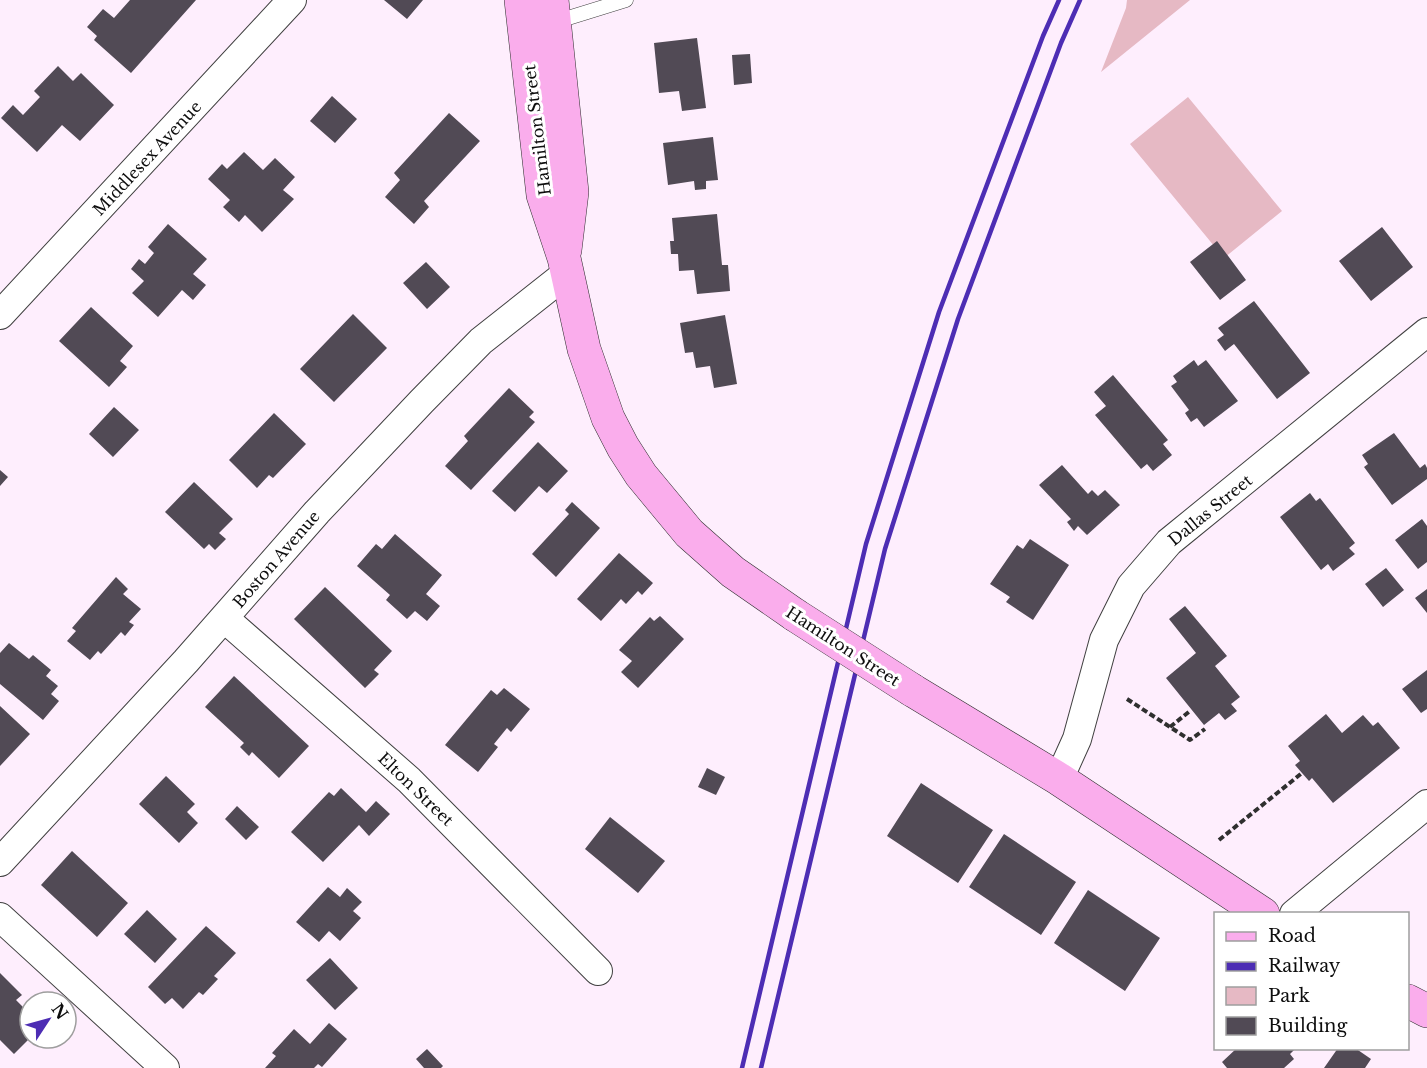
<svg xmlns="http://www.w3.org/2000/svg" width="1427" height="1068" font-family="'Libre Baskerville',serif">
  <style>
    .green { fill: #e6b9c4 }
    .building { fill: #514a55 }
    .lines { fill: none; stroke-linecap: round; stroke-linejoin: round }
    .service-casing { stroke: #404040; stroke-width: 15 }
    .minor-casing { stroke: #404040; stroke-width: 30 }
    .secondary-casing { stroke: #2f2f2f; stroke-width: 34 }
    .path { stroke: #2f2f2f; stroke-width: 4; stroke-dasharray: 6 3; stroke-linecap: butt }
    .service { stroke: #fff; stroke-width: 14 }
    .minor { stroke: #fff; stroke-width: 28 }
    .secondary { stroke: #faadec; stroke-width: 33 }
    .rail { stroke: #4d2db4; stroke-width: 4.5 }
    .secondary-bridge-casing { stroke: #2f2f2f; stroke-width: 34; stroke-linecap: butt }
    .secondary-bridge { stroke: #faadec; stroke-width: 33 }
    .labels { text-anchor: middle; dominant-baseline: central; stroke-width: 6; stroke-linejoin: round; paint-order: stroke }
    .street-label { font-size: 16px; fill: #0d0d0d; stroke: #fff }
  </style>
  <rect width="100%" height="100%" fill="#feeefd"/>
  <path class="green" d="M1127,0H1190L1101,72L1126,8Z
    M1188,97L1282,211L1224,258L1130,144Z"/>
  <path class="building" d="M130,0H196L131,73L94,40L97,36L87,27L103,9L114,18Z
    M384,0H423L407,19Z
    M697,38L706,108L682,111L679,91L659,93L654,43Z
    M750,54L752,83L734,85L732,55Z
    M58,66L73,81L81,73L114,105L80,141L62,125L37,152L1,118L13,105L23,115L40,97L34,91Z
    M332,96L357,119L335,143L310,121Z
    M449,113L480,141L424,201L429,207L414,224L385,197L400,180L394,173Z
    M713,137L718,180L706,181V189L695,190L694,181L668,185L663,143Z
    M244,152L263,170L275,158L295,177L283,190L294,199L262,232L245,215L239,222L223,207L230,200L208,179L222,164L227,169Z
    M717,214L722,265H728L730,291L697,294L694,270L679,271L678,254H671L670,241H674L672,218Z
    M168,224L207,259L193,274L206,285L193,300L182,290L158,317L132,293L144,281L131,269L139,259L145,264L154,253L148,247Z
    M1382,227L1413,267L1371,301L1339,261Z
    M1217,241L1246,280L1220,300L1190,262Z
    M426,262L450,287L427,309L403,283Z
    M1254,301L1310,373L1277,399L1234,344L1225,351L1217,340L1224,335L1218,328Z
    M91,307L133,346L120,361L127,367L109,387L59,341Z
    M353,314L387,348L334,402L300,369Z
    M725,315L737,384L714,388L710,366L696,368L693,352L685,353L680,323Z
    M1194,360L1198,366L1206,360L1238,401L1204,427L1197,418L1191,422L1185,413L1189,410L1171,386L1177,382L1173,376Z
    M1113,375L1168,440L1163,444L1172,455L1153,471L1147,464L1141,469L1095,415L1106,406L1094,392Z
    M509,388L534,412L529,417L535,422L471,490L445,466L468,441L464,436Z
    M114,407L139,430L113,457L89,434Z
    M274,413L306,444L273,478L269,475L257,488L229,460Z
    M1394,433L1420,468L1425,464L1427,468V479L1392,505L1364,467L1368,464L1362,455Z
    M538,442L568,471L547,493L539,486L515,512L492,491Z
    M1062,465L1088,494L1092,490L1098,496L1105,490L1120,505L1087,535L1078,526L1074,531L1067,522L1071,519L1039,485Z
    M0,470L8,477L0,486Z
    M194,482L233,519L219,533L226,539L215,550L209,544L204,549L165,512Z
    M1310,493L1316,501L1320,498L1355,543L1349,548L1355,554L1333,571L1328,564L1321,570L1280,517Z
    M572,502L600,528L556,577L532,554L569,514L565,510Z
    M1422,519L1427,526V562L1418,569L1395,540Z
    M395,534L442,575L426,594L440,606L427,621L415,611L407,619L386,600L390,595L357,566L376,544L382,549Z
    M1030,539L1069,565L1033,620L1006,602L1010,597L990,584L1017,545L1023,549Z
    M619,553L653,583L642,595L638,591L626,604L621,599L601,621L577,599Z
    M1386,568L1404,590L1383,607L1365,584Z
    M116,577L128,589L123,594L141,609L129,622L134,625L125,636L121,632L101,654L98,651L90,660L67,641L76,631L72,628Z
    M325,587L392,651L374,670L379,674L365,688L294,619Z
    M1427,589V613L1415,598Z
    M1185,606L1227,656L1215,666L1240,697L1231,704L1237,711L1225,720L1219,713L1204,725L1166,678L1196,653L1169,619Z
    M660,616L684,639L638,688L621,672L632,661L619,650L650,617L654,621Z
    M9,643L29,659L33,655L51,670L46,676L58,686L51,694L59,701L43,720L0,684V653Z
    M1427,670V709L1421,713L1402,689Z
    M234,676L309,746L279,778L252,752L249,756L240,747L244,743L205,707Z
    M504,688L530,709L511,732L507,728L494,744L498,747L478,772L445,745L491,690L497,695Z
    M0,706L30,734L0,766Z
    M1326,714L1342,733L1363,715L1373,726L1378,722L1400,748L1333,803L1312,778L1309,781L1295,765L1300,761L1288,746Z
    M707,768L725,777L716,795L698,787Z
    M166,776L195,804L187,812L198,823L179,843L139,804Z
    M921,783L993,830L958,883L887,836Z
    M341,788L366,812L376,801L390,814L369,836L359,825L323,862L291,832L329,792L334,796Z
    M237,806L259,827L246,840L225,819Z
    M610,817L665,861L638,893L585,849Z
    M1004,834L1076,882L1041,935L969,887Z
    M72,851L128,903L97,937L41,885Z
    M328,887L340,897L347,888L362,902L353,911L361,918L340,941L329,931L319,942L296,922Z
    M1088,890L1160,938L1125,991L1054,943Z
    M147,910L177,939L155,963L124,934Z
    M206,926L236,953L214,976L218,979L203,995L199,992L183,1009L172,998L165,1004L148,987Z
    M330,958L358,988L335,1010L306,980Z
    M0,973L22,995L16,1000L30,1014V1038L14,1054L0,1040Z
    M329,1023L347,1039L322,1067L318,1064L314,1068H265L276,1056L272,1053L294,1029L310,1044Z
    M1237,1048H1296L1290,1054L1294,1059L1284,1068H1227L1222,1062Z
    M1338,1048H1355L1371,1059L1365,1068H1324Z
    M427,1049L443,1066L441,1068H424L416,1059Z"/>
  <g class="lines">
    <defs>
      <path id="service" d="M555,22L626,0"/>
      <path id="minor" d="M0,315L292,0
        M224,618L409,780L598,971
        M1059,779L1077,739L1104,640L1131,586L1169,542L1427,332
        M0,862L186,661L317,512L422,401L481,341L567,273
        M1294,914L1427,804
        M0,917L165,1068"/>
      <path id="secondary" d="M521,0L543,195L564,258L584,349L608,418L623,447L641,475L689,533L733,572L795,615
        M552,0L572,192L565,250
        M912,690L1059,779L1263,914
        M1408,1001L1427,1011"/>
    </defs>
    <use href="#service" class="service-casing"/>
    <use href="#minor" class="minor-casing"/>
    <use href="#secondary" class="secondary-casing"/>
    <path class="path" d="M1127,699L1190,740L1205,729
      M1170,727L1190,711
      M1219,840L1302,773"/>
    <use href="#service" class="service"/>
    <use href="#minor" class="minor"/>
    <use href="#secondary" class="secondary"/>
    <path class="rail" d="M742,1068L866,544L939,312L1043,36L1059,0
      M761,1068L885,549L958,319L1061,43L1080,0"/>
    <defs>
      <path id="secondary-bridge" d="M795,615L912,690"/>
    </defs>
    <use href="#secondary-bridge" class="secondary-bridge-casing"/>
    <use href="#secondary-bridge" class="secondary-bridge"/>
  </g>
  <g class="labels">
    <g class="street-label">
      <text transform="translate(537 130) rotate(-97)">Hamilton Street</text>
      <text transform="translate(147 158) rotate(-47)">Middlesex Avenue</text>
      <text transform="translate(1210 510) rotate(-39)">Dallas Street</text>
      <text transform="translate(276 559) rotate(-49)">Boston Avenue</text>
      <text transform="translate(843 646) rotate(33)">Hamilton Street</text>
      <text transform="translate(416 789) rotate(44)">Elton Street</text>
    </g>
  </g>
  <rect x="1214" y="912" width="195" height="138" fill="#ffffff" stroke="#9e9e9e" stroke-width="1.5"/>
  <rect x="1226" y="932" width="30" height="9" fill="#faadec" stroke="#9e9e9e" stroke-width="1.5"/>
  <text x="1268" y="942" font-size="18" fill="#0d0d0d">Road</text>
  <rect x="1226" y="962" width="30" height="9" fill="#4d2db4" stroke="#9e9e9e" stroke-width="1.5"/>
  <text x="1268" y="972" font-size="18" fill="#0d0d0d">Railway</text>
  <rect x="1226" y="987" width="30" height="18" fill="#e6b9c4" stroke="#9e9e9e" stroke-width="1.5"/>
  <text x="1268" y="1002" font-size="18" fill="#0d0d0d">Park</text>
  <rect x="1226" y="1017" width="30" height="18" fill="#514a55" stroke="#9e9e9e" stroke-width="1.5"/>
  <text x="1268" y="1032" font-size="18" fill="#0d0d0d">Building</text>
  <g transform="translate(48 1020) rotate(54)"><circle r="28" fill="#ffffff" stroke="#9e9e9e" stroke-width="1.5"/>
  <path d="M0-4.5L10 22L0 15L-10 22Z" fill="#4d2db4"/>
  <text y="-9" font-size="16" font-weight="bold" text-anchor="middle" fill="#0d0d0d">N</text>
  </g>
</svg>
